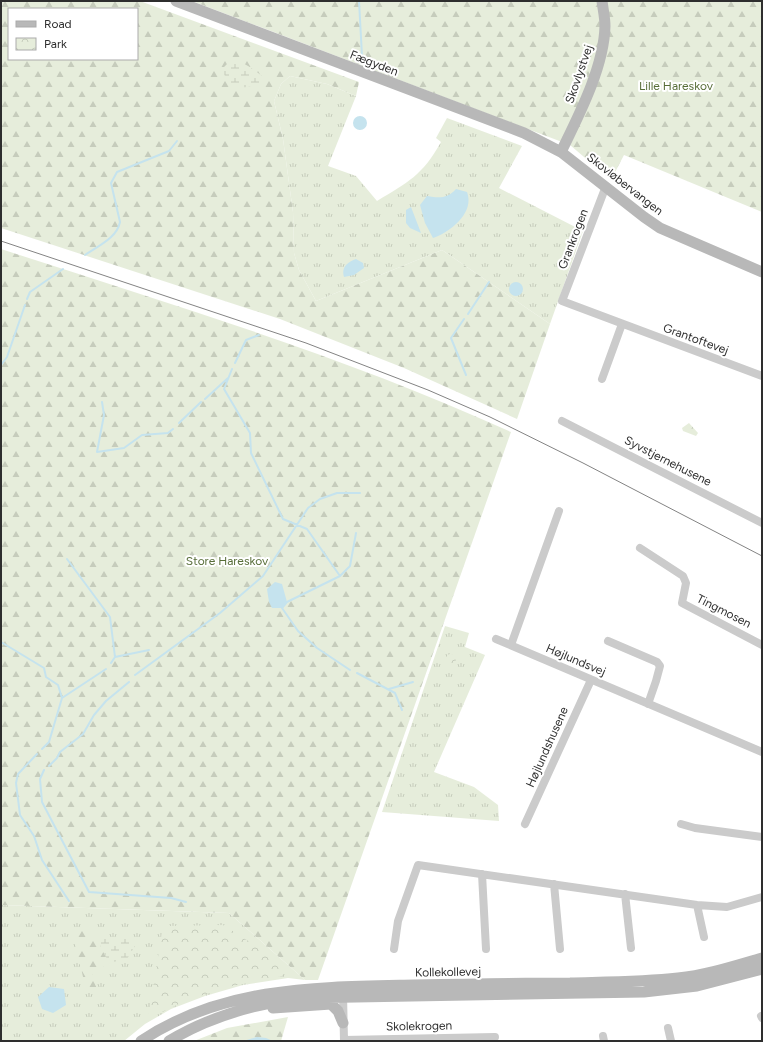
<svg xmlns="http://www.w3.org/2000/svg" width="763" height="1042" font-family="Figtree,sans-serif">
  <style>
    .grass { fill: url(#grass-tufts) }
    .forest { fill: url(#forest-firs); fill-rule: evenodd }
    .wetland { fill: url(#wetland-marsh) }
    .park { fill: url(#park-crowns) }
    .water { fill: #c5e3ee }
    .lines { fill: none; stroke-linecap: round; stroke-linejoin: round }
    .stream { stroke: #c5e3ee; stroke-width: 2 }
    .street { stroke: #cbcbcb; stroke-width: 8 }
    .secondary { stroke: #b8b8b8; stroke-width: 11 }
    .tram { stroke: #838383; stroke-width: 1 }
    .labels { text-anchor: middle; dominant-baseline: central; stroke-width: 4; stroke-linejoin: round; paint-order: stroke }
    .street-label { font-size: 12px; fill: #2e2e2e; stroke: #fff }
    .park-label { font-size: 12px; fill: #576d38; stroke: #fff }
  </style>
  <defs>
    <pattern id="grass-tufts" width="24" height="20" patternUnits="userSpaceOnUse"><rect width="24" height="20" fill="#e6eddb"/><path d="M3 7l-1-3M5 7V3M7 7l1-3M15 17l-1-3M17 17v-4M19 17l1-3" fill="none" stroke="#c6ccbc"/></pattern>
    <pattern id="forest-firs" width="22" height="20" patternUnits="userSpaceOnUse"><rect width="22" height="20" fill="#e6eddb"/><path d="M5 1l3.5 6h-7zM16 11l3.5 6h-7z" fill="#c6ccbc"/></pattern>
    <pattern id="wetland-marsh" width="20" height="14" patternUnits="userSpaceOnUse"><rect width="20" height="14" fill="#e6eddb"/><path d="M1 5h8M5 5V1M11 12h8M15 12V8" fill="none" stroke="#c6ccbc"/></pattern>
    <pattern id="park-crowns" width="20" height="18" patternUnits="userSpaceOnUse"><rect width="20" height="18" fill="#e6eddb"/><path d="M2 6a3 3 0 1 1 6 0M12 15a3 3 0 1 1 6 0" fill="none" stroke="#c6ccbc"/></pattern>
  </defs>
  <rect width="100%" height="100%" fill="#fff"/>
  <path class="grass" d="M290,76L327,84L356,96L328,166L356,176L377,201C408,182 422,176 441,142L436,138L447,118L522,146L499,188L583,231L550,324L442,250L316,301L299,270L294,253L293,212L283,139L274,101L281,84Z
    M445,626L469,633L465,647L485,655L434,772L474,787L498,805L499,821L382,812Z
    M1,905L229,913L305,980L288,978L243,985L205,996L171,1009L145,1024L124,1041H1Z"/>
  <path class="forest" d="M1,1H140L359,82L356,96L327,84L290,76L281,84L274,101L283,139L293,212L294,253L299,270L316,301L442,250L550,324L517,419L404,368L280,319L1,228ZM9,9H137V59H9Z
    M192,1H762V212L624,155L611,180L570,145Z
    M1,249C173,305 347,357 511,432L318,980H305L229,913L1,905Z
    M82,925L91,928L109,963L92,975L97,989L87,993L74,940Z
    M288,1017L281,1041H194L227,1028Z"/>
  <path class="wetland" d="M229,62C245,61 250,67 262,76V82L260,86L236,88L227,81L222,69Z
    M96,937L140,938L127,959L109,963Z"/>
  <path class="park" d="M689,423L698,433L696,436L683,431L682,428Z
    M446 659a5 5 0 1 1 10 0a5 5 0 1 1-10 0Z
    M223,925C240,936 278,957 283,976L232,986L187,1000L148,1019L163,926Z"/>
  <path class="water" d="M353 123a7 7 0 1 1 14 0a7 7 0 1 1-14 0Z
    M456,189L467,192C475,213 450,232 433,238L425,223L420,205L427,196C439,198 447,199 456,189Z
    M411,207L421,233L410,228L406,223V210Z
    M356,259L363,263L364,268L354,275L344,277C341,268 347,262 356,259Z
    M509 289a7 7 0 1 1 14 0a7 7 0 1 1-14 0Z
    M275,582L282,584L287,602L282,608H272L269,602L267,589Z
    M49,987L64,989L66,1005L53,1013L42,1009L38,997Z
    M257,1037L266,1038L273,1041H243Z"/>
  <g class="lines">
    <path class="stream" d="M359,1L362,56
      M85,255C98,246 117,238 120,222L111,183L117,172L169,151L177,141
      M27,299L30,292L63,269
      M468,314L489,282
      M464,319L451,338L466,375
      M235,363L246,340L259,335
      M1,365L7,357L25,305
      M232,369L224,389L250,433L251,453L283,519L307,529L340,576L287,602L282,608L298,631L317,648L350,670
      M205,399L228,378
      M102,402L104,415L97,452L124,448L142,435L168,433L173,429
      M179,423L201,402
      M67,559L110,617L115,657L111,663
      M340,576L350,566L356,533
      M1,642L44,668L46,677L58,685L62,698
      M115,657L149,650
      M357,673L395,693L402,710
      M135,675L220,613L263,576L308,508L320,499L337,493H360
      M389,689L413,682
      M42,749L49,742L62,698L106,669
      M37,754L18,774L16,783L20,815L34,836L42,860L69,901
      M49,766L57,758L60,752L83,734L94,715L106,701L129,682
      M44,770L40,779L42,802L89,892L171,898L186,902"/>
    <path class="street" d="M606,186L562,301L762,376
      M602,379L622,324
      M562,421L762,523
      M640,548L683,576L686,583L682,603L762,645
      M496,639L762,752
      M608,641L657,662L660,666L656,681L648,704
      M511,645L559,511
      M525,824L591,680
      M681,824L695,828L762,837
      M482,874L486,949
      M554,884L560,949
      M625,894L631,948
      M697,905L704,937
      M394,949L398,921L418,865L697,905L727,907L762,897
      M343,993L344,1041
      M761,1016L762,1018
      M668,1028L671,1041
      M603,1036L604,1041
      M344,1040L495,1037"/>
    <path class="secondary" d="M176,1L524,133L561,152L644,217L660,228L762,272
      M561,152C579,115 604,67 605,26C605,18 603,9 602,1
      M273,1008L331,1004L338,1011L343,1023
      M141,1041C223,986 319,987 414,985C466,984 518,983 570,983C606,982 643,982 678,978C707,975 734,966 762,958
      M169,1041C209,1017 254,1004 300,998L644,992L697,986L762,969"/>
    <path class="tram" d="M1,241L306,343L428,390L490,417L583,463L762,556"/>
  </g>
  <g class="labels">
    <g class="street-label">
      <text transform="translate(374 63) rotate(21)">Fægyden</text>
      <text transform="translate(579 74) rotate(-71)">Skovlystvej</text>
      <text transform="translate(625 184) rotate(38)">Skovløbervangen</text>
      <text transform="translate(573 239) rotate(-69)">Grankrogen</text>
      <text transform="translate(696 339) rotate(20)">Grantoftevej</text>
      <text transform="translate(668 461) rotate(27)">Syvstjernehusene</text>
      <text transform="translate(724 611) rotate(27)">Tingmosen</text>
      <text transform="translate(576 660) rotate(23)">Højlundsvej</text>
      <text transform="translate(547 747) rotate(-66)">Højlundshusene</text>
      <text transform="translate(448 972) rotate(-1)">Kollekollevej</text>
      <text transform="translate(419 1026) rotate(-1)">Skolekrogen</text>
    </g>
    <g class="park-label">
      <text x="676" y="86">Lille Hareskov</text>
      <text x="227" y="561">Store Hareskov</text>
    </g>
  </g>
  <rect width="763" height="1042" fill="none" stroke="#2e2e2e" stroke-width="4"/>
  <rect x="8" y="8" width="130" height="52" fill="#ffffff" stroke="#ababab"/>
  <rect x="16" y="21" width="20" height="6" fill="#b8b8b8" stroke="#ababab"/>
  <text x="44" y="28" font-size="12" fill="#2e2e2e">Road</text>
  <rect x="16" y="38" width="20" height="12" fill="url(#park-crowns)" stroke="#ababab"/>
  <text x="44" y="48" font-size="12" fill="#2e2e2e">Park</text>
</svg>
